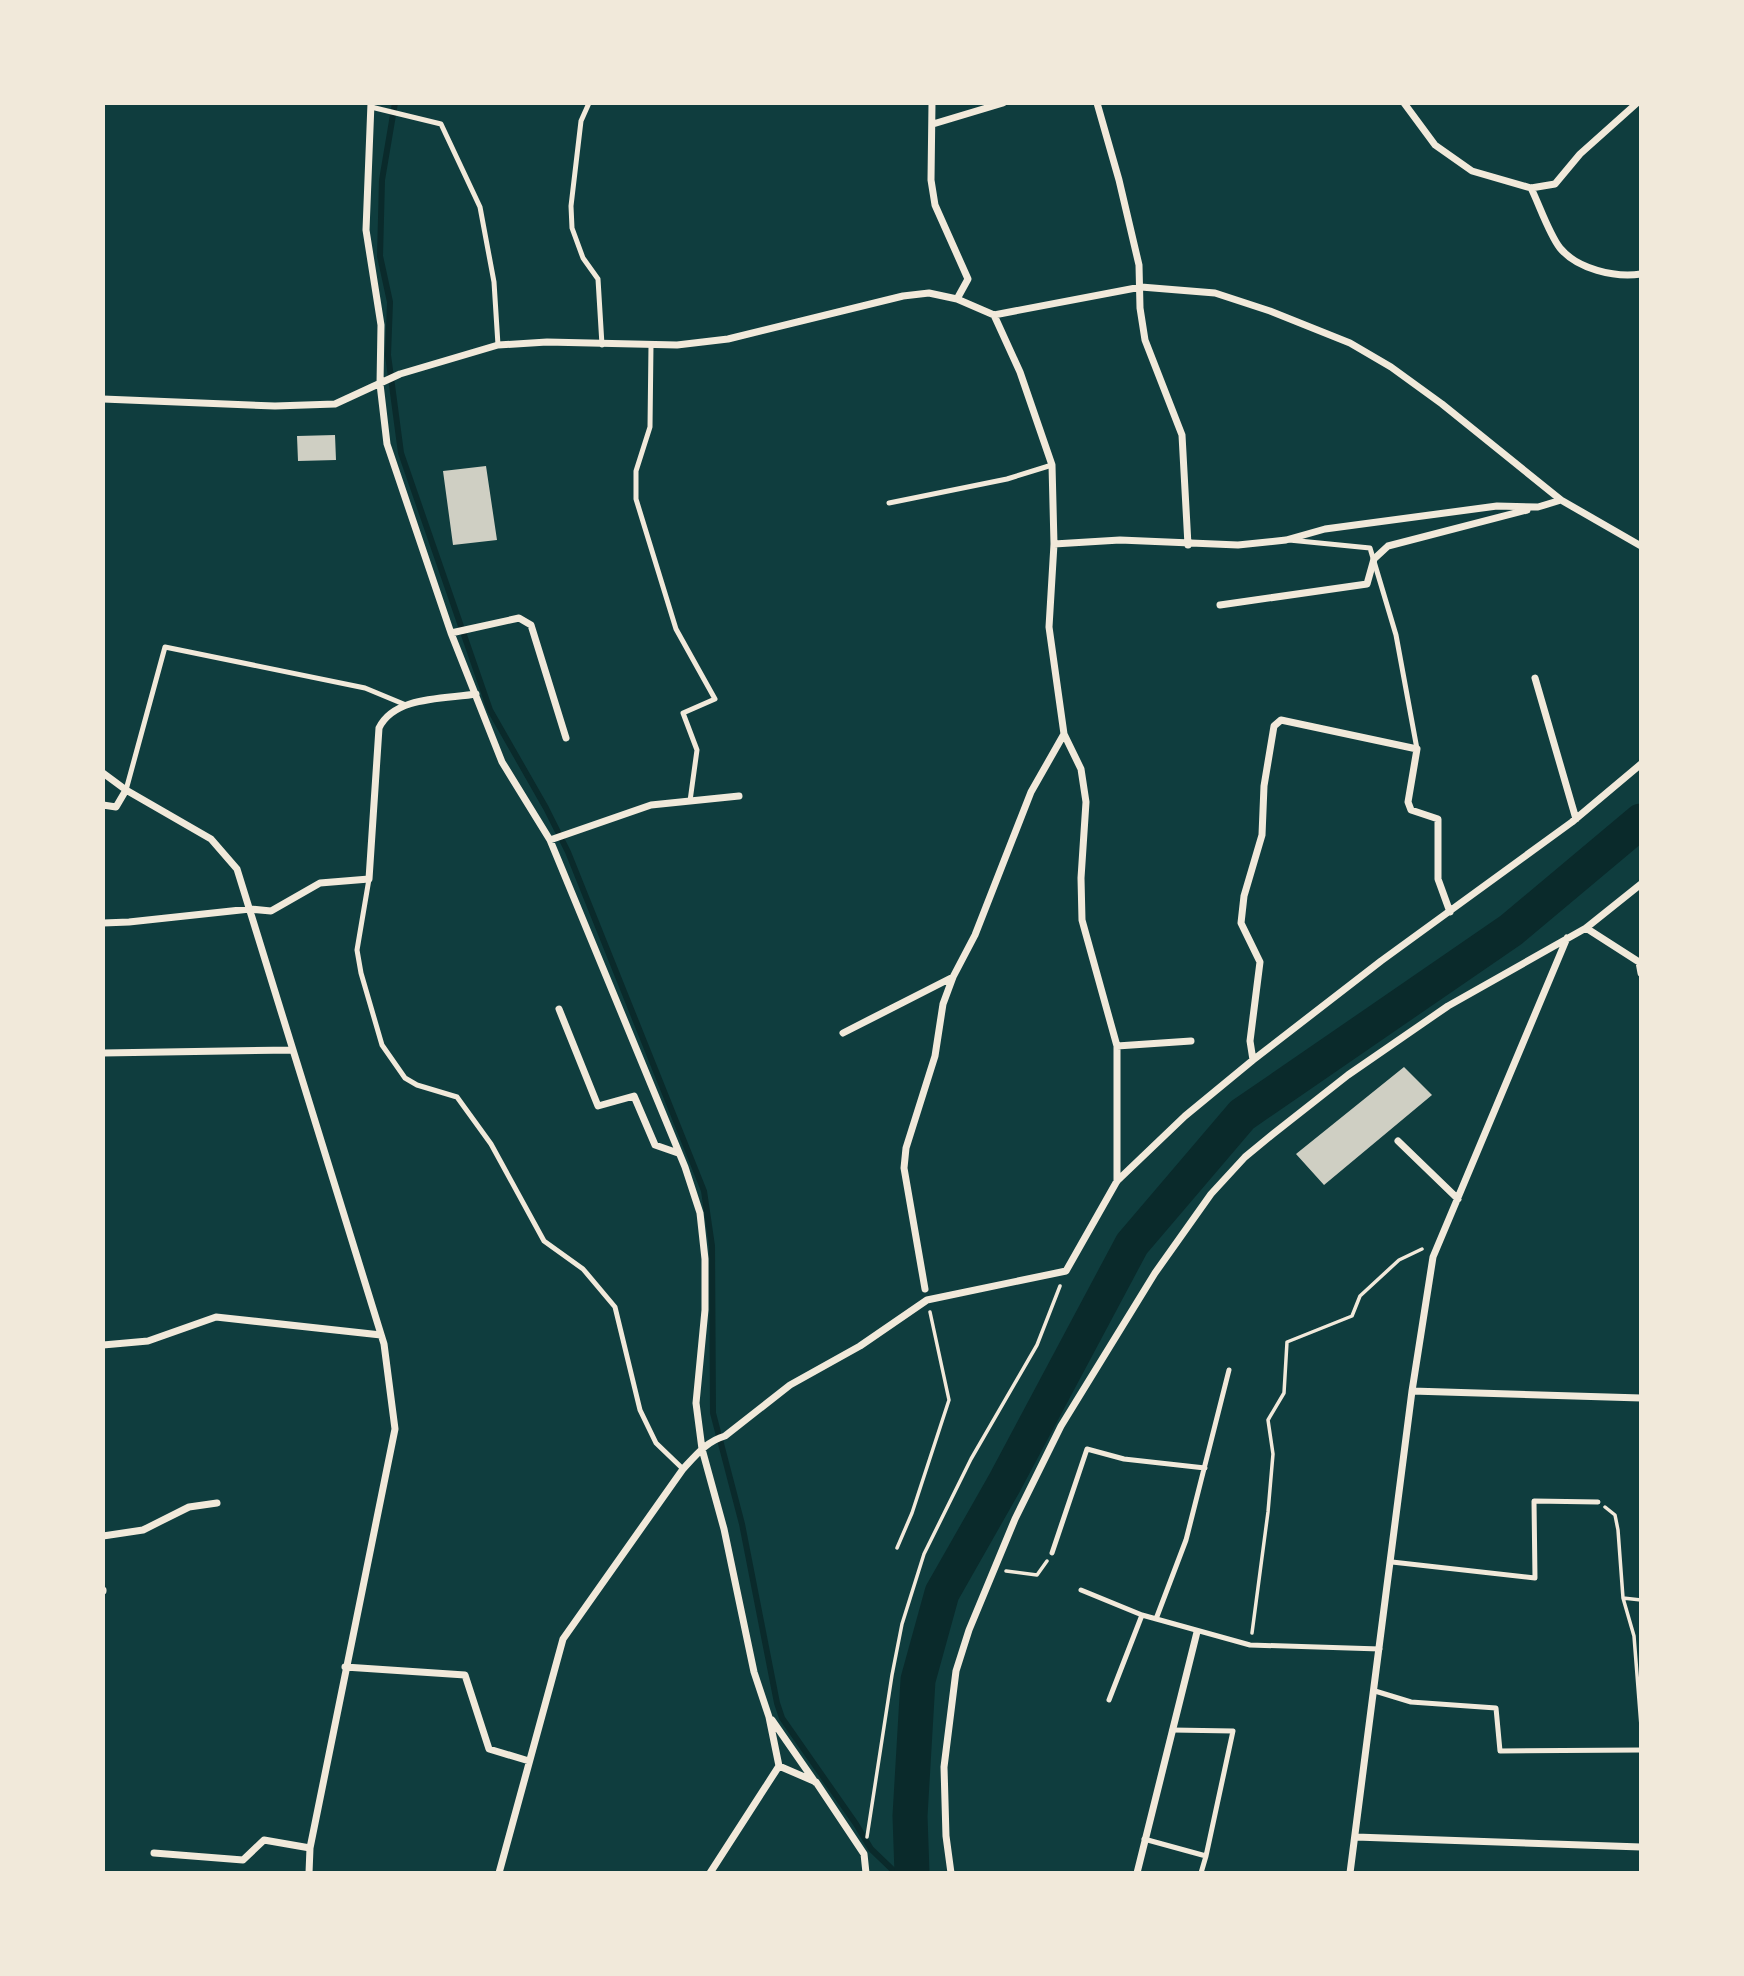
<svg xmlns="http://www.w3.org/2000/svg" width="1744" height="1976" font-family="'Fira Sans Condensed',sans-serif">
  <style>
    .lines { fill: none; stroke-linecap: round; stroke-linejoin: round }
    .stream { stroke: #0a2a2b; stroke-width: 6 }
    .river { stroke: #0a2a2b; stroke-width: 35 }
    .building { fill: #cfcfc3 }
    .path { stroke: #f1e9da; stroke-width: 3.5 }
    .service { stroke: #f1e9da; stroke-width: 5 }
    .minor { stroke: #f1e9da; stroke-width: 7 }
  </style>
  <rect width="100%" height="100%" fill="#0f3d3e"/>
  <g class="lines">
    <path class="stream" d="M395,103L382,180L380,256L390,302L388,355L401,453L490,710L546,808L568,852L704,1191L712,1246L713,1413L742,1524L777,1703L782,1718L856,1824L871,1849L896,1873"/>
    <path class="river" d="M912,1873L910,1816L918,1680L942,1593L1004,1484L1132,1244L1242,1115L1511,930L1641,821"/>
  </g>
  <path class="building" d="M335,435L336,460L298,461L297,436Z
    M486,466L497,540L453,545L443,471Z
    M1404,1067L1432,1095L1324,1185L1296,1154Z"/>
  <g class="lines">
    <path class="path" d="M1605,1507L1615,1515L1618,1530L1623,1598L1634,1636L1641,1726
      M897,1548L912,1513L949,1400L930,1312
      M1006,1571L1037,1575L1047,1561
      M1623,1598L1641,1600
      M1252,1633L1268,1512L1273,1454L1268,1420L1284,1393L1287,1342L1352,1316L1360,1296L1399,1260L1422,1249
      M867,1837L892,1675L902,1624L924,1554L971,1459L1037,1345L1060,1286"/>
    <path class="service" d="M589,103L581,121L571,206L572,228L583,258L598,279L602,345
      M371,107L441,124L480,207L494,282L498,345
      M651,345L650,427L636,471V499L676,629L715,699L683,713L697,750L690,801
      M889,503L1007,479L1052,465
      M1289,540L1370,548L1396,635L1417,749
      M126,790L165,647L365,688L406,705
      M369,879L357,950L361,973L382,1045L405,1078L417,1085L457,1097L491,1144L544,1241L583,1269L615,1307L640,1410L656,1443L683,1469
      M1052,1553L1087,1449L1124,1459L1205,1468
      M1392,1562L1535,1578L1534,1501L1598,1502
      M1081,1590L1142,1615L1250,1645L1380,1649
      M1156,1619L1186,1540L1229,1370
      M1375,1691L1411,1702L1496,1708L1500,1751L1641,1750
      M1109,1700L1142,1615
      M1144,1839L1206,1856L1233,1731L1172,1730
      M1201,1873L1206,1856"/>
    <path class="minor" d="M371,103L366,230L381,325L380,384L387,444L451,633L502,762L550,840L685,1167L700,1213L705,1259V1310L696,1403L702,1449L724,1529L754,1672L769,1717L779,1766L816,1782L864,1854L866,1873
      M932,103L931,180L935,205L968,279L957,299
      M1097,103L1119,180L1139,265L1140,308L1145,340L1182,435L1188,545
      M1404,103L1435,145L1472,171L1531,188L1555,184L1580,154L1637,103
      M933,124L1003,103
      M1531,188C1539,204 1549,234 1560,248C1577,269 1615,278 1641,274
      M994,315L1020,372L1052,465L1054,544L1049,627L1064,734L1081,769L1086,802L1081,878L1082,920L1117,1046V1181
      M103,399L275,406L335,404L400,374L498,345L547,342L677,345L728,339L903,296L929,293L957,299L994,315L1141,287L1215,293L1270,311L1350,343L1391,367L1442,404L1561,500L1641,546
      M1054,544L1120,540L1238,545L1286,540L1325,529L1497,506L1538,507L1561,500
      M1220,605L1367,584L1374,559L1388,546L1527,510
      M451,633L519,618L531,625L566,738
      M1535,678L1576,819
      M103,773L126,790L211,839L237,869L384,1344L395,1429L310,1848L309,1873
      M103,805L116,807L126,790
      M550,840L651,805L739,796
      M103,923L129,922L250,909L271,911L320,883L369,879L379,728C394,696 445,699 476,694
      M1586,928L1639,962L1641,973
      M559,1009L598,1106L634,1096L655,1145L678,1153
      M843,1033L953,977
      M1117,1046L1191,1041
      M103,1053L293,1050
      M1253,1060L1250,1041L1260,962L1241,923L1244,896L1262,835L1264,786L1274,726L1281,720L1417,749L1408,802L1411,810L1438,819V879L1450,912
      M1398,1141L1458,1199
      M925,1289L904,1168L906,1148L935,1056L943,1004L953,977L975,935L1031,792L1064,734
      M103,1345L148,1341L216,1317L381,1335
      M1412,1391L1641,1398
      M103,1536L143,1530L189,1507L217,1503
      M103,1590V1591
      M345,1667L465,1675L489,1749L529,1761
      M772,1720L815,1782
      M1356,1837L1641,1847
      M154,1853L243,1860L264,1840L310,1848
      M499,1873L563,1639L683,1469C696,1455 707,1441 725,1436L790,1385L860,1346L927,1300L1066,1271L1117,1181L1185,1116L1253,1060L1381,961L1572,822L1641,764
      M710,1873L779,1766
      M951,1873L946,1836L944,1767L956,1671L969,1630L1015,1519L1061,1426L1155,1273L1211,1194L1245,1157L1273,1134L1348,1075L1448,1006L1586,928L1641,884
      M1137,1873L1197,1632
      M1350,1873L1412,1391L1433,1257L1567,938"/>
  </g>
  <rect width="1744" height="1976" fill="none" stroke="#f1e9da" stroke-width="210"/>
</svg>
